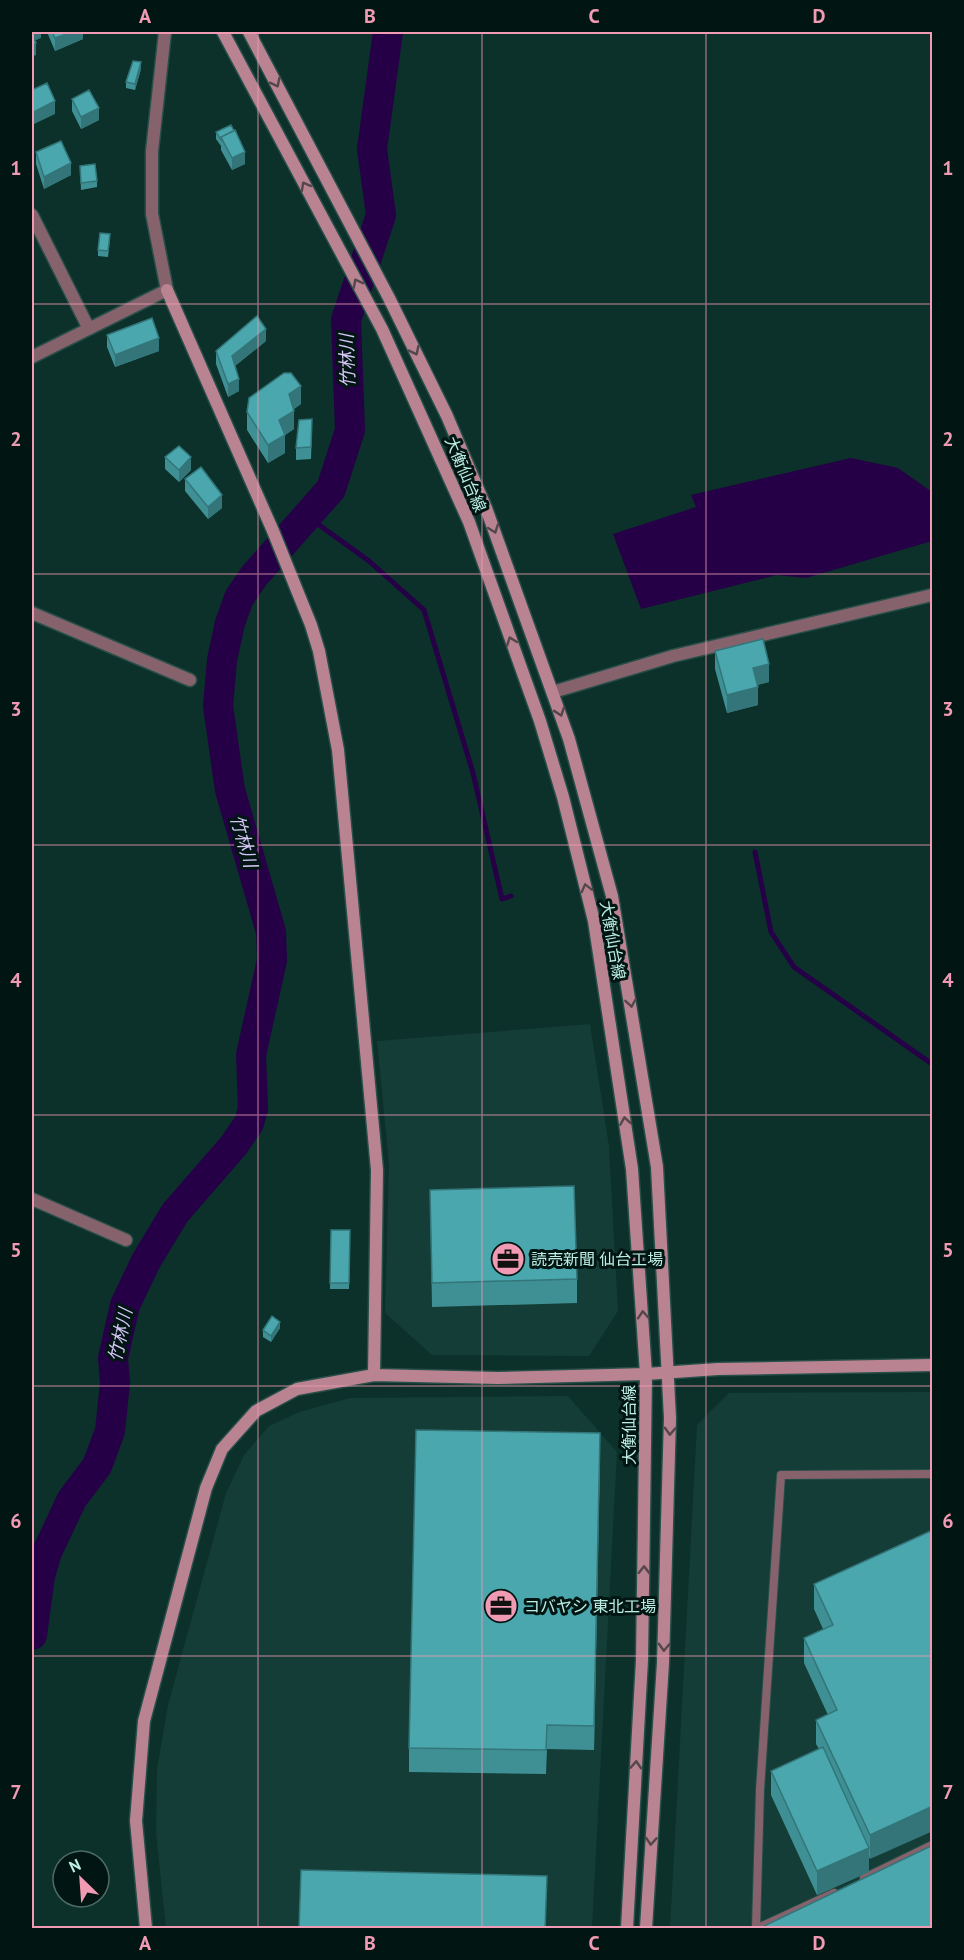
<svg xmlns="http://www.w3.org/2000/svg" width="964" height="1960" font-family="'PT Sans','Noto Sans JP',sans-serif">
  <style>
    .built { fill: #143d37 }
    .water { fill: #250046 }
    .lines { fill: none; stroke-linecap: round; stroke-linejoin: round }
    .stream { stroke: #250046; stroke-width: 5 }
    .river { stroke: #250046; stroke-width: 30 }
    .lane-casing { stroke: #284e48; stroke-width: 10 }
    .street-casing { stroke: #284e48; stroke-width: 15 }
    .secondary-casing { stroke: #284e48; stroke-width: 15 }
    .lane { stroke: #86636c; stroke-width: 8 }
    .street { stroke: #86636c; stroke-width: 12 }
    .secondary { stroke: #ba8392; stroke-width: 12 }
    .wall { fill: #3f9095 }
    .shaded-wall { fill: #337579 }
    .building { fill: #49a7ad; stroke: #337579; stroke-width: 1.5 }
    .oneway { stroke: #54474c }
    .grid { fill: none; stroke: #f19ab3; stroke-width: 1.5; stroke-opacity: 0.55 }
    .labels { text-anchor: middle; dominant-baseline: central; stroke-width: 6; stroke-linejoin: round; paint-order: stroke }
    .street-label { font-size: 16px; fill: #bceee3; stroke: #011613 }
    .poi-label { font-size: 16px; fill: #bceee3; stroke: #011613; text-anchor: start }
    .water-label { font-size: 18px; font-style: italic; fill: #d7c5f7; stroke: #011613 }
    .neatline { fill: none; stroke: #f19ab3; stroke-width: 2 }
    .grid-label { font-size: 20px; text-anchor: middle; font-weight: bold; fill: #f19ab3 }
  </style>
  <rect width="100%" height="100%" fill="#0c302a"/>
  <path class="built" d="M590,1024L609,1146L618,1311L589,1356L432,1355L385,1313L389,1164L377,1041Z
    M932,1392V1928H670L697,1425L729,1393Z
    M568,1396L617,1452L592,1928H166L156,1833L157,1769L168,1705L226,1493L244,1455L269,1426L299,1412L350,1398Z"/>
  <path class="water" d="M851,458L898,468L932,492V541L806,578L777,575L641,609L613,534L696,507L691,495Z"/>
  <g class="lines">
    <path class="stream" d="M308,517L369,561L424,610L473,773L502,899L511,896
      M755,852L771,932L794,967L932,1064"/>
    <path class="river" d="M32,1635L40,1576L47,1552L72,1499L97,1466L110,1431L115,1383L113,1358L125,1305L146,1261L175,1213L234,1145L249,1123L253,1109L251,1055L272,960L271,932L230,790L218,706L222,660L230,623L239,598L254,576L331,489L350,430L346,320L381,215L372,149L388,32"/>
    <defs>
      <path id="lane" d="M864,1878L932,1845
        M756,1928L760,1790L781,1475L932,1474
        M758,1928L834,1893"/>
      <path id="street" d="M32,215L88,327
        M32,357L167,290L152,214V151L165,32
        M32,613L190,680
        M553,692L673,656L932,595
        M32,1199L126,1240"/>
      <path id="secondary" d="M223,32L382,329L469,522L540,721L563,797L594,921L632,1169L646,1374L642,1660L627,1928
        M249,32L389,298L447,416L486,508L569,739L612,896L657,1167L670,1418L663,1663L646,1928
        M167,290L273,531L311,625L319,651L338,750L377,1170L374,1375
        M146,1928L136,1821L144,1721L206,1488L222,1449L256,1411L297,1389L374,1375L498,1378L646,1374L718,1369L932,1365"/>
    </defs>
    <use href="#lane" class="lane-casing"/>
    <use href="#street" class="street-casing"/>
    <use href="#secondary" class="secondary-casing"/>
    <use href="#lane" class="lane"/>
    <use href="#street" class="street"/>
    <use href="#secondary" class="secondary"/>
  </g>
  <path class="wall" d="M47,32H83V39L55,51Z
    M141,69L135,90L126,88V82Z
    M72,99L99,120L81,129L72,111Z
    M216,132L245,164L232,170L221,150V146L216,139Z
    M36,152L71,175L44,189L36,164Z
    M80,166L97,181V187L81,190Z
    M110,240L108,257L98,256V250Z
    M107,335L159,351L115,367L107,347Z
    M266,341L235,366L239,391L228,397L216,364V351Z
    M301,404L294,409V429L285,435V453L268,463L247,430V412Z
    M312,431L311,459L296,460V448Z
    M165,457L191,470L179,482L165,469Z
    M185,479L222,508L208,519L185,491Z
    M715,651L769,682L757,685L758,705L727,713L715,669Z
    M430,1190L577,1279V1303L432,1307Z
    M331,1230H350L349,1289H330Z
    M280,1328L271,1342L263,1337V1330Z
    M600,1457L594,1750L547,1749L546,1774L409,1772V1748Z
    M933,1530L870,1859L869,1857V1872L817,1895L771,1795V1771L819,1749L816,1744V1720L828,1715L804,1663V1638L823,1629L814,1609V1584Z"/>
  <path class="shaded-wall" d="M32,32H41V38L32,42Z
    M72,32H83V39L55,51V38Z
    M36,43V55L32,57V45Z
    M141,62V69L135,90V84Z
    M55,101V114L32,125V113Z
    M99,108V120L81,129V117Z
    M245,152V164L232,170V158Z
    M71,163V175L44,189V177Z
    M266,329V341L232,368V356Z
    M159,338V351L115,367V355Z
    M239,379V391L228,397V384Z
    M301,386V404L289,412V394Z
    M294,411V429L285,435V453L268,463V445L279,420Z
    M191,457V470L179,482V470Z
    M222,495V508L208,519V507Z
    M769,664V682L753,686V668Z
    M758,687V705L727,713V695Z
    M280,1322V1328L271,1342V1336Z
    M600,1433V1457L594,1750V1726Z
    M933,1806V1831L870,1859V1835Z
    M869,1848V1872L817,1895V1871Z"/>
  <path class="building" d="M52,32H72L55,38Z
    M32,35L36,43L32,45Z
    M133,61L141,62L135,84L126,82Z
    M47,83L55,101L32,113V90Z
    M89,90L99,108L81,117L72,99Z
    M231,125L234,131L221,137V140L216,132Z
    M235,130L245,152L232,158L221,137Z
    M61,141L71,163L44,177L36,152Z
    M95,164L97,181L81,183L80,166Z
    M100,233L110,234L108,251L98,250Z
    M257,316L266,329L232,356L239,379L228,384L216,351Z
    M152,318L159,338L115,355L107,335Z
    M284,373H291L301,386L289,394L294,411L279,420L285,435L268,445L247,412L249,398Z
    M312,419L311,447L296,448L299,420Z
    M179,446L191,457L179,470L165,457Z
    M201,467L222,495L208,507L185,479Z
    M763,639L769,664L753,668L758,687L727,695L715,651Z
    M574,1186L577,1279L432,1283L430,1190Z
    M331,1230H350L349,1283H330Z
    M272,1316L280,1322L271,1336L263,1330Z
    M416,1430L600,1433L594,1726L547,1725L546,1750L409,1748Z
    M933,1530V1806L870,1835L816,1720L837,1710L804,1638L833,1625L814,1584Z
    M823,1747L869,1848L817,1871L771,1771Z
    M933,1845V1929H766L764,1926Z
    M301,1870L547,1876L545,1929H299Z"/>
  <defs><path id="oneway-chevron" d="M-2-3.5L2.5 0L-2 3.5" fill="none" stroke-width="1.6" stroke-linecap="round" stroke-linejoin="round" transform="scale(1.5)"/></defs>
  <g class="oneway">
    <use href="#oneway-chevron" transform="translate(276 83) rotate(63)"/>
    <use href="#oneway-chevron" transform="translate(305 186) rotate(-119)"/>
    <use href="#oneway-chevron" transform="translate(357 283) rotate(-118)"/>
    <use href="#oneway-chevron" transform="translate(415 351) rotate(64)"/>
    <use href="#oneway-chevron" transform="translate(494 529) rotate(70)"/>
    <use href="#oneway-chevron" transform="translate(511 641) rotate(-110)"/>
    <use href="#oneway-chevron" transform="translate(560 712) rotate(71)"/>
    <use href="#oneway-chevron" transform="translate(586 888) rotate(-104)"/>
    <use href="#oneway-chevron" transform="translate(631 1003) rotate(81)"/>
    <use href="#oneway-chevron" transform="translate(625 1121) rotate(-99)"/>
    <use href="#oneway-chevron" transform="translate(643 1315) rotate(-94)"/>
    <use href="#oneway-chevron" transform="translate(670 1431) rotate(92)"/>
    <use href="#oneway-chevron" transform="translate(644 1570) rotate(-89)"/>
    <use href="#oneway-chevron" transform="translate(664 1647) rotate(92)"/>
    <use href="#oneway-chevron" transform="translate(636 1765) rotate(-87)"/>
    <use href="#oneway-chevron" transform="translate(651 1841) rotate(94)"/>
  </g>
  <path class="grid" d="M258,32V1928M482,32V1928M706,32V1928M32,304H932M32,574H932M32,845H932M32,1115H932M32,1386H932M32,1656H932"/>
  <defs>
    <symbol id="office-disc" viewBox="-11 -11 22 22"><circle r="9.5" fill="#f19ab3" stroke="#011613"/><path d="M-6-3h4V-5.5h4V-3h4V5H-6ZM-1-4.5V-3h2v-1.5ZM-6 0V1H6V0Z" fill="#111"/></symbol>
  </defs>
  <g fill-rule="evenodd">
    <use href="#office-disc" x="489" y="1240" width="38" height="38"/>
    <use href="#office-disc" x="482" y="1587" width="38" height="38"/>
  </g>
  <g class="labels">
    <g class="street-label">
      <text transform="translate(466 474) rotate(67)">大衡仙台線</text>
      <text transform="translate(613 940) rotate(80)">大衡仙台線</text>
      <text transform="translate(629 1425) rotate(-90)">大衡仙台線</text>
    </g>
    <g class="poi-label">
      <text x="531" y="1259">読売新聞 仙台工場</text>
      <text x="524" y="1606">コバヤシ 東北工場</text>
    </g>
    <g class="water-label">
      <text transform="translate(347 361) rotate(-92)">竹林川</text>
      <text transform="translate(244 841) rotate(74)">竹林川</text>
      <text transform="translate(120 1335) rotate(-78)">竹林川</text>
    </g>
  </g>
  <rect width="964" height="1960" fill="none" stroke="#011613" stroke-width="66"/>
  <g transform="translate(81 1879) rotate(335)"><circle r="28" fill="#011613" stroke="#4c6c66" stroke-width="1.5"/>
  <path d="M0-4.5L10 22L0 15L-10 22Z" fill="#f19ab3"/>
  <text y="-9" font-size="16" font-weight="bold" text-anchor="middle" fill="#bceee3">N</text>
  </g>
  <rect x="33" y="33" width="898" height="1894" class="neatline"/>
  <g class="grid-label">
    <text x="145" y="23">A</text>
    <text x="370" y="23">B</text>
    <text x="594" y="23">C</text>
    <text x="819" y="23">D</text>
    <text x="16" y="175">1</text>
    <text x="948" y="175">1</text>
    <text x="16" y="446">2</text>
    <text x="948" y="446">2</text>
    <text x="16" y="716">3</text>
    <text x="948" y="716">3</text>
    <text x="16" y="987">4</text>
    <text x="948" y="987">4</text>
    <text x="16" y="1257">5</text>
    <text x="948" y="1257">5</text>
    <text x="16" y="1528">6</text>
    <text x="948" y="1528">6</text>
    <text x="16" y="1799">7</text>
    <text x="948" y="1799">7</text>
    <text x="145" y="1950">A</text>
    <text x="370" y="1950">B</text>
    <text x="594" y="1950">C</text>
    <text x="819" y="1950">D</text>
  </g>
</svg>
